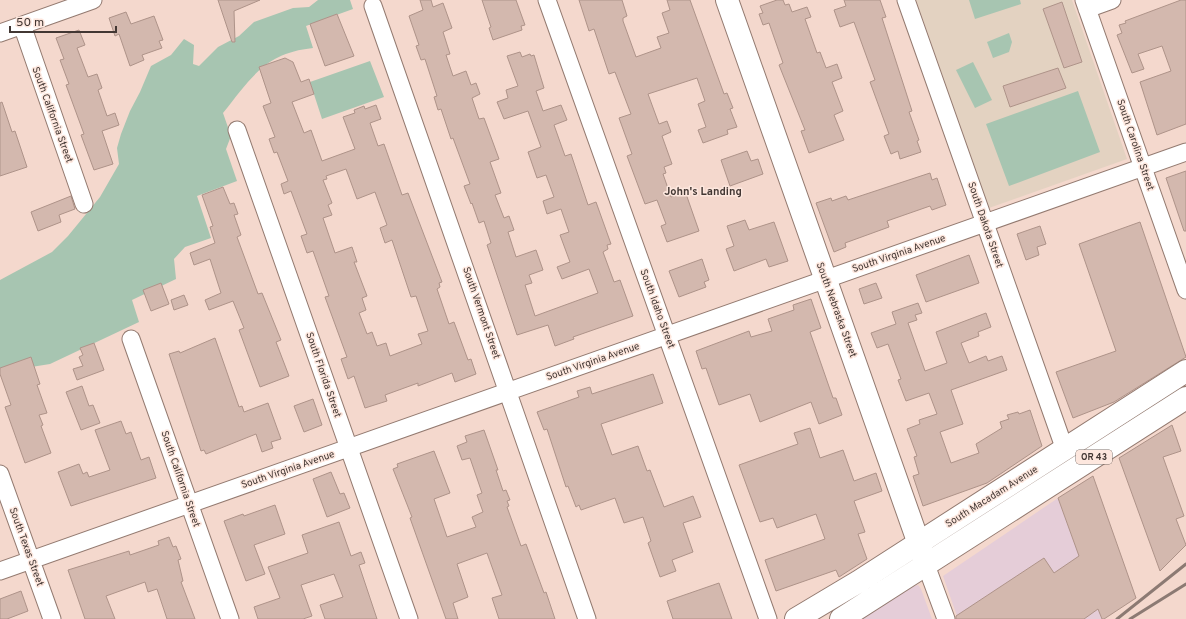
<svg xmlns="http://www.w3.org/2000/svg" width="1186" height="619" font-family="Overpass,sans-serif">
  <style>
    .commercial { fill: #e5cdd8 }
    .education { fill: #e3d2c1 }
    .green { fill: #a7c5b1 }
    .building { fill: #d3b8ae; stroke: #ae9389; fill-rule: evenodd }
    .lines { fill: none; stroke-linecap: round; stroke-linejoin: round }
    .street-casing { stroke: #937a70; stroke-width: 19 }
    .secondary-casing { stroke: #937a70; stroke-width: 24 }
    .primary-casing { stroke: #937a70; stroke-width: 24 }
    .street { stroke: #fff; stroke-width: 17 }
    .secondary { stroke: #fff; stroke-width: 22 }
    .primary { stroke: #fff; stroke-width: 22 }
    .rail { stroke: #8c7a73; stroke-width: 3 }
    .labels { text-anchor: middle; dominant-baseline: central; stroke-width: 3; stroke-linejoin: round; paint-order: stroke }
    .shield { fill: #fde7de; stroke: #7a6c66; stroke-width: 1 }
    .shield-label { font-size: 9px; font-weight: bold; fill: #423733 }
    .street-label { font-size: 10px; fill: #423733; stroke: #fde7de }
    .neighbourhood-label { font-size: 11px; font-weight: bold; fill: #423733; stroke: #fde7de }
  </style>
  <rect width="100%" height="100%" fill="#f4d8cd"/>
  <path class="commercial" d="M1058,498L1102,619H958L943,576Z
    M918,585L921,589L932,619H857L911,587Z"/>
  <path class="education" d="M916,0H1072L1127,159L989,208Z"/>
  <path class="green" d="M318,0H350L353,9L306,26L313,48C265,53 251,78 223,113L231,136L226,149L237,181L197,196L211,238L185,247L174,259L176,279L132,300L139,322L50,364L0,372V280L52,252L68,236L100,197L119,164L117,148L121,134L130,111L140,92L151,66L171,55L184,39L194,45L193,64L199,66L218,47L239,36L254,22L293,8L309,7Z
    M969,0H1020L1021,4L975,19Z
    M1009,33L1012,42L1009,52L993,58L987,42Z
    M370,61L384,97L322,119L310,82Z
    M973,62L992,100L975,108L956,70Z
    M1078,91L1100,152L1009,186L986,124Z"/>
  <path class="building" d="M218,0H260L234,11L235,42H232Z
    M420,0H431L433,7L443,3L452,28L443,32L450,54L446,55L453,76L466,71L471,85L476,83L480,94L472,98L479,119L484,118L499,159L490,162L501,193L495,195L504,218L509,216L514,230L508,232L516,257L536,250L543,270L529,275L532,283L525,285L535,316L598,293L589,269L562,279L557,267L570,262L560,235L569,232L561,209L547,214L543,201L554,197L546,175L537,178L528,152L541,147L528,111L504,119L497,102L508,98L506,90L518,86L507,56L520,52L522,57L530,54L531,56L534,55L544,88L536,91L543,111L561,105L567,120L554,125L565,156L571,154L588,205L596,202L611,244L607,245L608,249L603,252L614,282L620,280L633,316L573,337L574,339L555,346L548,325L517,335L487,245L491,243L484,221L479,223L472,203L471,204L464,186L470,184L453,138L451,139L441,109L438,110L434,97L437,96L425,59L421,60L416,46L419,45L409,16L423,10Z
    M482,0H516L525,25L521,26L522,30L493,40L489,28L491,27Z
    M579,0H622L627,16L623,18V21L636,57L661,48L657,37L669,33L662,13L670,10L667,0H690L724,94L727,93L733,108L730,109L737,127L727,130L728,134L703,143L698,130L706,127L698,104L705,101L697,78L648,94L659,124L667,121L671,132L662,136L672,164L664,167L666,173L663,174L671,197L685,191L699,231L667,242L661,226L666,224L657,200L645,204L627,156L632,154L619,118L631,114L615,72L609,74L594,29L589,31Z
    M777,0H783L785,5L789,4L792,12L807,7L811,17L805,19L817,53L820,52L826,68L837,64L842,78L832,82L843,111L834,115L844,140L809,153L801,131L805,130L779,65L783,63L769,23L763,25L759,14L763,13L760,6Z
    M844,0H880L886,17L882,18L912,111L909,112L919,140L917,141L921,152L900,159L898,151L891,154L884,136L889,134L870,82L875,80L854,22L840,27L834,10L846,6Z
    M1181,0H1186V124L1157,135L1140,82L1171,71L1162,46L1138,54L1144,69L1132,73L1117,35L1122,33L1119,25L1126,23L1125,21Z
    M1062,2L1082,62L1064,68L1043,9Z
    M126,12L131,24L154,16L163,40L159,41L162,48L142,55L144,60L130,66L119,34L115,36L109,18Z
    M337,14L354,56L325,66L310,24Z
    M79,30L85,45L77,48L88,77L97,74L102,88L98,90L107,116L115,113L119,125L102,131L113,164L94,170L81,135L84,134L66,85L69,84L60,60L64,59L56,38Z
    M285,58L293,62L301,82L309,79L314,94L292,102L304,133L311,130L322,161L355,149L343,117L355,113L354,110L364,106L365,109L376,105L381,119L370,123L378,146L384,144L402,195L408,193L442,282L439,283L440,287L437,289L449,324L454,322L468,360L471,359L476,374L455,382L452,373L418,386V383L385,395L387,401L365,408L354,376L348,379L341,359L347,357L325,297L329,296L313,251L307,253L301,236L307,234L291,191L284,194L281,184L288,181L277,152L274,153L269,139L275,137L263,106L271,103L259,67ZM346,169L357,199L375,192L387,225L380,228L385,243L392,240L411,297L416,296L428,331L418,334L422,344L390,356L386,343L377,346L372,332L367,334L359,313L366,310L362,298L367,296L354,262H357L352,247L335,253L323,218L332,215L328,205L332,203L323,180L327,179L326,176Z
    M1058,68L1066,88L1010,107L1003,86Z
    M2,102L12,132L15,131L27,167L0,176V103Z
    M747,151L751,161L758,159L763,174L730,186L721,160Z
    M1186,171V231H1184L1166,178Z
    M930,173L932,180L937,178L946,205L932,210L930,206L887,221L889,227L845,243L846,247L834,252L816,203L831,198L832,201L846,196L848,200Z
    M223,187L230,204L234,203L238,214L234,215L241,235L237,237L258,294L262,293L281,340L276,342L289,376L260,387L239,330L244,328L233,301L209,310L205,300L221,293L210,259L194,265L190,253L215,243L210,227L213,226L202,195Z
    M71,196L75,209L59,215L61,222L38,231L31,212Z
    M745,220L749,230L774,222L788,261L769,267L766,259L734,271L726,249L734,246L727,226Z
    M1140,222L1186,357L1114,402L1073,418L1056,372L1116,351L1079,244Z
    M1040,226L1046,244L1037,247L1039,255L1026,260L1017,234Z
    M969,255L979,283L926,302L916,275Z
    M702,259L709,280L704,282L706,287L679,297L669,271Z
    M161,283L169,304L151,311L143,290Z
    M876,283L882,298L864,304L859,289Z
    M184,295L188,305L174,310L171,300Z
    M811,299L821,328L810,332L833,398H836L842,415L819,424L811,402L760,422L750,394L719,405L706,368L702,369L696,351L749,331L751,337L772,331L768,319L794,310L793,305Z
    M918,303L922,313L915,315L917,320L908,323L925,371L947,363L936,332L986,313L991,327L978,332L979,336L961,343L969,363L986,356L988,361L1002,356L1007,370L951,390L963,424L940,432L951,463L979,453L976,444L1002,428L1000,422L1009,419L1007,415L1018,412L1019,414L1030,410L1042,446L987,483L923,506L913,476L919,474L914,457L917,456L907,429L920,424L919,420L937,414L929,393L906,401L898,380L901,379L888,344L877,348L871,333L896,324L892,312Z
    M215,338L239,407L242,406L244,412L268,403L281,439L271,442L273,448L262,452L256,434L206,454L204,450L201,451L169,354L179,351L180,353Z
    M94,343L104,370L77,380L73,369L83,366L79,357L83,355L80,348Z
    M31,357L40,384L37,385L47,413L39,415L43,425L41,426L51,453L25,463L5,407L11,405L0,374V368Z
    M653,374L663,403L601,424L612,455L638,446L647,471L650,470L664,507L693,496L701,517L683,523L693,552L672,560L676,571L660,577L648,543L651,541L643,517L624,523L615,498L581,510L579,505L576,507L568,486L566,487L547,429L544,430L537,412L579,397L577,391L590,387L592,394Z
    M82,386L89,406L93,405L100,423L81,430L66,392Z
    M313,399L322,425L304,432L294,406Z
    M121,421L126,434L131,432L141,460L149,457L156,478L71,506L58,472L79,464L83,474L87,472L89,477L110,470L95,430Z
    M1172,425L1181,451L1163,457L1184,516L1176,519L1186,545L1160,571L1119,458Z
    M810,428L820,458L843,450L854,481L876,473L882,491L854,501L865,532L858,534L867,559L839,577L836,570L776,591L765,560L825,539L816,514L777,528L773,518L760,522L739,465L798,444L794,433Z
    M484,430L498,470H496L503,491L506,490L510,500L507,501L509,506L507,507L521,546L526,544L544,593L546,592L555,619H499L492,598L502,595L487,553L457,564L468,597L453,603L458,619H446L410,518L412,517L393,469L398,467L397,464L434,451L450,493L434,499L447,537L476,527L472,517L483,512L477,495L482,493L470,458L462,460L457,446L467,442L465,436Z
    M331,472L340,494L344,493L350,508L327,517L313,479Z
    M1093,476L1136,598L1104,619H1102L1098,609L1084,619H956V616L1044,558L1054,573L1079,556L1058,498Z
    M275,505L285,534L254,545L265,574L246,581L224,521L243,514L244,516Z
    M339,522L351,556L361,552L365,563L359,565L377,619H325L320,605L343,597L334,574L301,585L312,616L303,619H258L254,607L280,598L268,567L308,553L302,535Z
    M169,537L173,547L176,546L181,559L178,560L183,581L181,582L195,619H167L157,589L148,592L145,582L106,596L115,619H85L68,570L129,551L130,555L159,545L158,541Z
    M719,583L732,619H673L667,601Z
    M21,591L28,611L7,619H0V599Z"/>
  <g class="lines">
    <defs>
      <path id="street" d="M547,0L768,619
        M906,0L1065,450
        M1084,0L1186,290
        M373,6L587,619
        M1087,9L1112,0
        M22,25L84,204
        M0,33L93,0
        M237,130L409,619
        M131,339L230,619
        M0,474L52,619
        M926,565L946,619
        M0,571L1186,152"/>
      <path id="secondary" d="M727,0L925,561"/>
      <path id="primary" d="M796,619L858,582L1186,371
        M841,619L1186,398"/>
    </defs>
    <use href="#street" class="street-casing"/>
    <use href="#secondary" class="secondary-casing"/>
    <use href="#primary" class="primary-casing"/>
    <use href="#street" class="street"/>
    <use href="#secondary" class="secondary"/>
    <use href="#primary" class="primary"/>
    <path class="rail" d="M1117,619L1186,564
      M1130,619L1186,584"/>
  </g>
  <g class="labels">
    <rect class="shield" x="1076" y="450" width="36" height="14" rx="3"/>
    <g class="shield-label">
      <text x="1094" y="457">OR 43</text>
    </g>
    <g class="street-label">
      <text transform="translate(52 115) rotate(70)">South California Street</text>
      <text transform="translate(1135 145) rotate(71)">South Carolina Street</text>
      <text transform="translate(985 225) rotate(71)">South Dakota Street</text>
      <text transform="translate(899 254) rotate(-19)">South Virginia Avenue</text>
      <text transform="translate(657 309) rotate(70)">South Idaho Street</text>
      <text transform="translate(836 310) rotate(70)">South Nebraska Street</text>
      <text transform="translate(481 313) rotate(71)">South Vermont Street</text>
      <text transform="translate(593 362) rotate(-19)">South Virginia Avenue</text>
      <text transform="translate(323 375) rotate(71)">South Florida Street</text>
      <text transform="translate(288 470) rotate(-19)">South Virginia Avenue</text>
      <text transform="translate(180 479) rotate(71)">South California Street</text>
      <text transform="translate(992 497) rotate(-32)">South Macadam Avenue</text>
      <text transform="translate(26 547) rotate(70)">South Texas Street</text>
    </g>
    <g class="neighbourhood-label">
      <text x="703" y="192">John's Landing</text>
    </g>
  </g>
  <path d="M10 26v6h106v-6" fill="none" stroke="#423733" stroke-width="2"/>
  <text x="16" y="26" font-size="12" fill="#423733" stroke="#fde7de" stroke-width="3" paint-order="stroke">50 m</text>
</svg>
